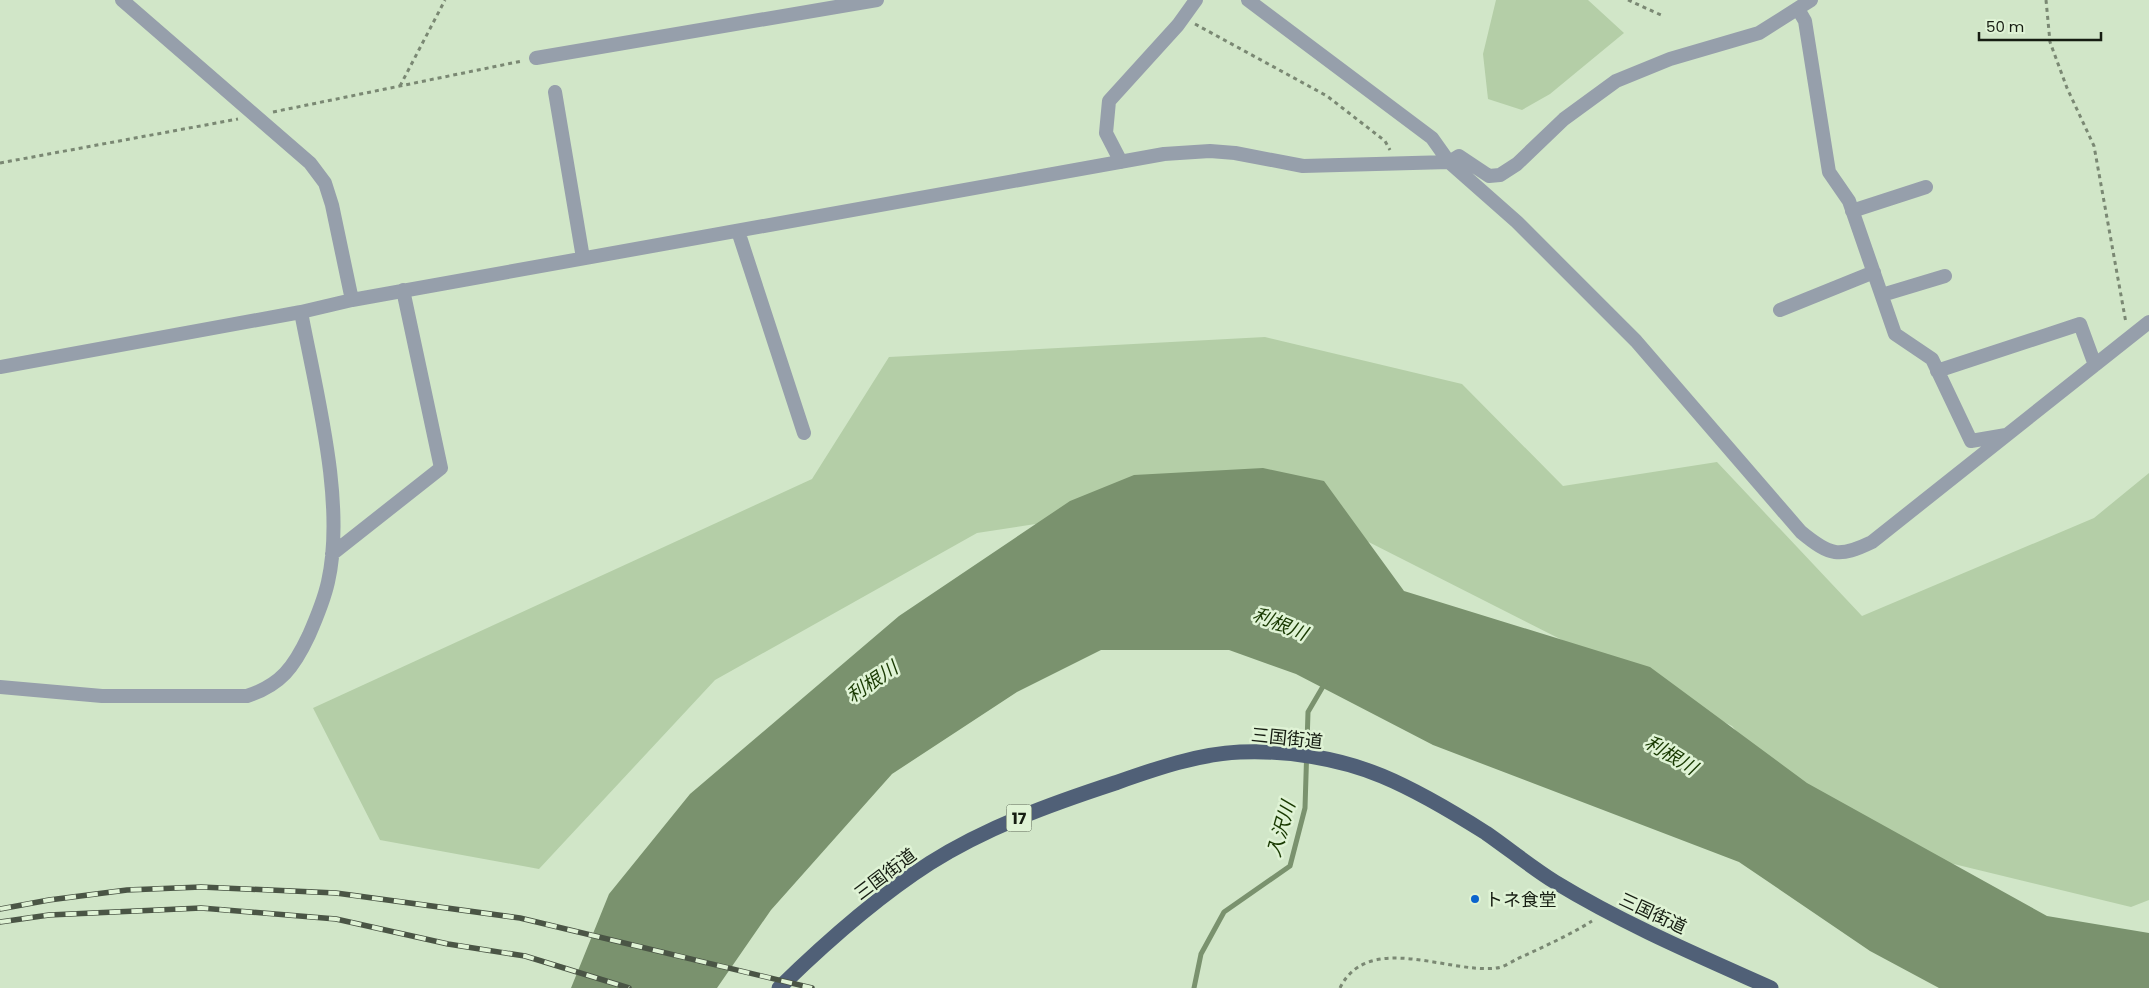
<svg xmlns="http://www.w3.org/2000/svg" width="2149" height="988" font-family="Poppins,'Noto Sans JP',sans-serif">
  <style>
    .green { fill: #b4cea7 }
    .water { fill: #7a926e }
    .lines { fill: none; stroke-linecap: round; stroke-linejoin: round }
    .stream { stroke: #7a926e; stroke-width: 5 }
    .path { stroke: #7a8873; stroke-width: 3; stroke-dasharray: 4 4; stroke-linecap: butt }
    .minor { stroke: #969fab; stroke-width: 14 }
    .trunk { stroke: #506077; stroke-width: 15 }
    .rail-casing { stroke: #4a5545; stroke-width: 5.5 }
    .rail { stroke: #dff3d5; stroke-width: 4; stroke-dasharray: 11; stroke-linecap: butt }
    .poi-dot { fill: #0a64cd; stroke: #dff3d5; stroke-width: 2 }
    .labels { text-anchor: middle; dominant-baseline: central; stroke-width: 5; stroke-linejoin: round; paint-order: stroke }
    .shield { fill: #dff3d5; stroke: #525d4c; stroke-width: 1 }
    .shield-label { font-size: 16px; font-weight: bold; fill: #161d12 }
    .street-label { font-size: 18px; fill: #161d12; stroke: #dff3d5 }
    .poi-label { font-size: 18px; fill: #161d12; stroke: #dff3d5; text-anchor: start }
    .water-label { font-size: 19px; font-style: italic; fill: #183900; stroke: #dff3d5 }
  </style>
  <rect width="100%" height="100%" fill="#d1e6c8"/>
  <path class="green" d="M1496,0H1588L1624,33L1550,94L1522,110L1488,99L1483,54Z
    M1265,337L1462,384L1563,486L1717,462L1862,616L2094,518L2149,473V900L2131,907L1822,832L1732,726L1264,489L977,533L715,680L539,869L380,840L313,708L812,479L889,357Z"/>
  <path class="water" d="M1263,468L1324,481L1404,591L1650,667L1807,783L2047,916L2149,933V988H1939L1870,951L1739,862L1433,745L1296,674L1229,650H1101L1017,692L892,774L771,910L717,988H571L609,894L690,794L899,616L1070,501L1134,475Z"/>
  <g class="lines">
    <path class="stream" d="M1194,988L1201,954L1224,912L1290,866L1305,808L1308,712L1325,683"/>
    <path class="path" d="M1628,0L1661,15
      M2046,0L2050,42L2067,88L2094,146L2126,323
      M1195,24L1327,96L1385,141L1390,150
      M400,86L445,0
      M273,112L522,61
      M0,163L238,119
      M1340,988C1368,931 1449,974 1496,968C1503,968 1511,962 1517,959C1543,947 1568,936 1592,921"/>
    <path class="minor" d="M122,0L310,163L325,183L332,205L352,300
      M1248,0L1432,138L1449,162L1459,156L1489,176L1500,175L1517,164L1564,119L1616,81L1670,59L1759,33L1811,0
      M1798,9L1805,21L1829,172L1849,201L1895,334L1932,359L1971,441L2006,435
      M536,58L877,0
      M555,92L583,258
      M1121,162L1106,133L1109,101L1178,25L1196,0
      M1852,211L1926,187
      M738,231L804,433
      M1882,295L1945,276
      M1780,310L1874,272
      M0,367L301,312L352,300L1164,154L1210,151L1235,153L1303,166L1449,162L1517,222L1636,341L1801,532C1830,556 1839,558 1872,542L2149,322
      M1937,371L2080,324L2095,365
      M332,554L441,468L403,290
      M0,687L102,696H247C281,685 294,667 309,635C316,619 324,600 328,582C346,503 316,392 301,312"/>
    <path class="trunk" d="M779,988C824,944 877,897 930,863C987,827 1051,804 1115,783C1155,769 1197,754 1240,752C1287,750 1339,758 1382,776C1418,791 1453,812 1486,833C1509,849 1531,867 1555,882C1624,924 1697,955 1771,988"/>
    <defs>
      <path id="rail" d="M0,909L49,900L127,890L201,887L336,893L520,918L812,988
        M0,922L49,915L201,908L336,919L448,944L525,956L629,988"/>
    </defs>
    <use href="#rail" class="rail-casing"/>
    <use href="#rail" class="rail"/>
  </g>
  <circle class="poi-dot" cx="1475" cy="899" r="5"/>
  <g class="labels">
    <rect class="shield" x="1006.5" y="804.5" width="25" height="27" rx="4"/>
    <g class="shield-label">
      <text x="1019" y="818">17</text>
    </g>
    <g class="street-label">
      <text transform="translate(1287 738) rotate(6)">三国街道</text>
      <text transform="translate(885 874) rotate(-37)">三国街道</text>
      <text transform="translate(1653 913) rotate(25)">三国街道</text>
    </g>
    <g class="poi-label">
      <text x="1485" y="899">トネ食堂</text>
    </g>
    <g class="water-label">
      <text transform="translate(1280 624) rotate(22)">利根川</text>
      <text transform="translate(872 682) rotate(-34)">利根川</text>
      <text transform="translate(1671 755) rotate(31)">利根川</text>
      <text transform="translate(1281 829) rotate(-74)">入沢川</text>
    </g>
  </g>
  <path d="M1979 32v8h122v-8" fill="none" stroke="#161d12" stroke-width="2.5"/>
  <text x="1986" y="32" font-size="15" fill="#161d12" stroke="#dff3d5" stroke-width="4" paint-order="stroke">50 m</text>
</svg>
